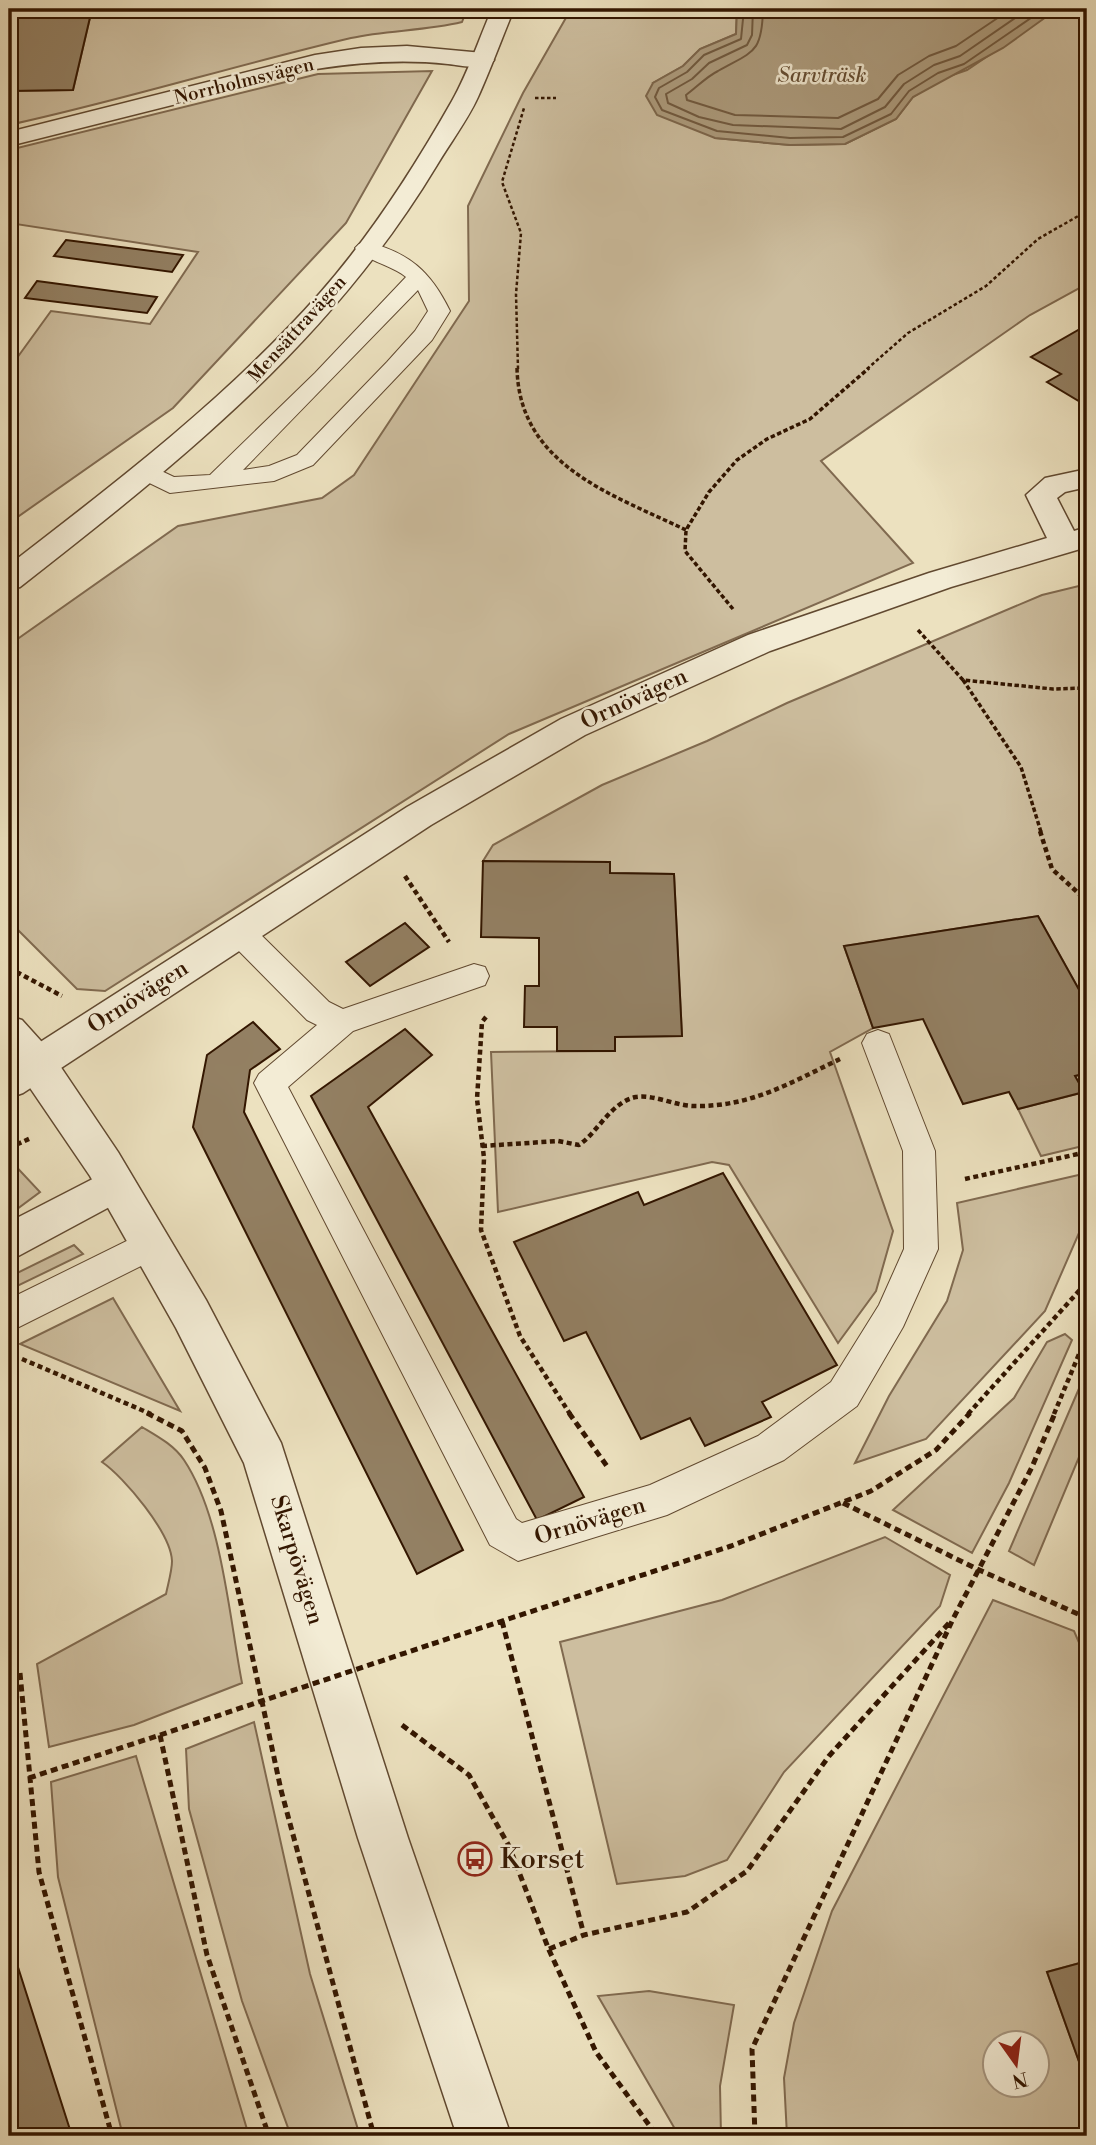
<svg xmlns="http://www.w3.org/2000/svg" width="1096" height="2145" font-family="'Libre Bodoni',serif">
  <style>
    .green { fill: #cdbe9f; stroke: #806a50; stroke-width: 2; fill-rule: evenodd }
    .water { fill: #ad9c7e; stroke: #7c664c; stroke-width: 2 }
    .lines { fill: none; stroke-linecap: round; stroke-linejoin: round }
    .shore { stroke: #70593f; stroke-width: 2 }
    .building { fill: #938063; stroke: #331600; stroke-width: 2 }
    .service-casing { stroke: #614930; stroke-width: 2 }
    .minor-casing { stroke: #614930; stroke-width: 3 }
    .tertiary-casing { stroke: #614930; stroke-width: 3 }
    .path-far3 { stroke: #331600; stroke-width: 2.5; stroke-dasharray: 3.5 2.5; stroke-linecap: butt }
    .path-far2 { stroke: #331600; stroke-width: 3.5; stroke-dasharray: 4.5 2.5; stroke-linecap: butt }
    .path-far1 { stroke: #331600; stroke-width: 4.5; stroke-dasharray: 5 3.5; stroke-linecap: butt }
    .path { stroke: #331600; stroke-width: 5; stroke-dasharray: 7 4.5; stroke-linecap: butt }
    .service { fill: #f3ecd5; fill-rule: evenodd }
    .minor { fill: #f3ecd5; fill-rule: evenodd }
    .tertiary { fill: #f3ecd5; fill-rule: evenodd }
    .path-bridge { stroke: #331600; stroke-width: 5; stroke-dasharray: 7 4.5; stroke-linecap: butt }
    .labels { text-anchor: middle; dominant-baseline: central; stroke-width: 5; stroke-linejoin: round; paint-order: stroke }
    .far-street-label { font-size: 19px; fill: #331600; stroke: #f3ecd5 }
    .far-water-label { font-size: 21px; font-style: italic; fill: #644c32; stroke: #f3ecd5 }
    .street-label { font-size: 23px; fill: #331600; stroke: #f3ecd5 }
    .near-poi-label { font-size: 28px; fill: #331600; stroke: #f3ecd5; text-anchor: start }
  </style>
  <rect width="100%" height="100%" fill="#ece1bf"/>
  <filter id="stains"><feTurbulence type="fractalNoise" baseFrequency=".00286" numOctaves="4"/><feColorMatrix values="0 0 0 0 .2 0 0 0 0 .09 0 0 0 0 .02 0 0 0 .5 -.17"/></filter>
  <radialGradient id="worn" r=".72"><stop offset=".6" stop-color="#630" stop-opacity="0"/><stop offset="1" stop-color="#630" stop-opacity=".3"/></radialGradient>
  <path class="green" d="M92,9H467L462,22C425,31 387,30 351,38C236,65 124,100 9,125V91L73,90Z
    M571,9H737L736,34L700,49L683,66L653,83L715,138L790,145L845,144L896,119L913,97L941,79L967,70L1057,9H1087V284L1030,315L821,461L913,563L509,734L105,991L77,989L9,921V645L178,526L322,498L354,475L469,301L468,206L523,93Z
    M432,71L346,223L173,408L9,523V369L51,311L150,324L198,252L9,223V150L318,74Z
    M1087,584V1004L1038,916L844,946L873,1028L830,1052L893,1231L876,1291L838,1343L729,1165L712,1162L498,1212L491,1052L615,1051V1037L682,1036L674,874L610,873V862L483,861L493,845L602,785L707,741L787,703L1042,595Z
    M1087,1073V1145L1041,1156L1018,1109L1084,1092L1075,1076Z
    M9,1159L40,1192L9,1215Z
    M1087,1173L1079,1233L1045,1311L926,1439L855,1463L889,1396L947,1301L963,1250L957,1203Z
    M74,1245L83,1254L9,1290V1277Z
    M113,1298L180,1411L20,1344Z
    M1065,1334L1072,1340L1009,1483L972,1553L893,1510L1014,1398L1047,1342Z
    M1087,1370V1438L1034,1565L1009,1551Z
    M142,1427C157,1436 174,1445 184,1460C222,1517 229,1616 242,1683L134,1725L49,1747L37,1664L166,1594C168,1584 172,1571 172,1561C171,1533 124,1477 102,1462Z
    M885,1537L950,1575L940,1606L784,1772L727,1860L685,1876L617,1884L560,1642L722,1600Z
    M993,1600L1074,1631L1087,1661V1961L1047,1972L1087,2084V2136H787L784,2078L794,2023L832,1911ZM995,2044H1036V2086H995Z
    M254,1722L310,1974L360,2136H291L242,2001L189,1809L186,1749Z
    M136,1756L249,2136H123L58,1877L51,1782Z
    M649,1991L734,2005L720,2086L721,2136H679L598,1996Z"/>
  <path class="water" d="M737,9H1057L1003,48L913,97L896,119L845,144L790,145L715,138L657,115L646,96L653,83L683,66L700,49L736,34Z"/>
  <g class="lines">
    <path class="shore" d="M744,9L741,39L704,55L687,72L659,88L655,97L662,110L717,131L790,138L843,137L891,114L909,91L938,73L964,64L1044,9
      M753,9L752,35L747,45L709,63L692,79L666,94L668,103L699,117L733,125L841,129L885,107L904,84L934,65L960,56L1028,9
      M763,9C762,54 753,51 718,71C706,77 697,87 686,95L687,100L735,115L838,118L878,99L898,75L929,56L956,46L1011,9"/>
  </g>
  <path class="building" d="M9,9H92L73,90L9,91Z
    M66,240L183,255L172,272L54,256Z
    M37,281L157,297L147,313L25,298Z
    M1087,325V406L1047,382L1061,374L1031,357Z
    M483,861L610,862V873L674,874L682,1036L615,1037V1051H557V1027H524L525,986H539V938L481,937Z
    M1038,916L1087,1004V1073L1075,1076L1084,1092L1018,1109L1009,1092L963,1104L923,1019L873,1028L844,946Z
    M405,923L429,947L370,986L346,962Z
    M253,1022L280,1049L250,1070L244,1112L463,1550L417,1574L193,1127L207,1055Z
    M405,1029L432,1055L368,1107L584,1497L537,1520L311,1096Z
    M723,1173L837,1365L762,1402L771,1417L705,1446L690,1418L641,1439L586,1332L564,1341L514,1242L638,1192L644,1205Z
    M9,1939L72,2136H9Z
    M1087,1961V2084L1047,1972Z"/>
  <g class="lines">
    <defs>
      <path id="service" d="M366,242C409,252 431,272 450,311L432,340L313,465L274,481L170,493L139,478L135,473L139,468H155L174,477L210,475L315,373L406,277C392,265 366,261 355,248L359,244ZM418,290L428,311L415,331L387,362L297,455L269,466L243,470Z
        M240,921L251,925L329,1002L343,1009L474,964L485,967L489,976L485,985L353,1031L288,1087L516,1519L522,1523L650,1485L758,1436L831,1382L879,1305L904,1249L903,1151L862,1043L867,1034L878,1030L889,1034L935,1151L938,1249L903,1327L857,1406L784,1460L667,1515L518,1561L490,1545L254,1083L259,1074L317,1025L307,1020L229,941L225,933L229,925Z
        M151,1229L163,1233L168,1244L163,1255L9,1332V1299Z"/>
      <path id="minor" d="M407,46L483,53L494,60C486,72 461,65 448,64C403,59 361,62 316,69L9,146V132L315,55L361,48Z
        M1087,469V487L1065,492L1057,498L1074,531L1087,527V547L951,587L770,651L585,735L431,825L23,1093L9,1098V1062L407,807L561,719L748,635L929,573L1047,538L1026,495L1045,478Z
        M114,1168L128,1173L134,1185L128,1197L9,1261V1222Z"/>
      <path id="tertiary" d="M492,9H514C502,38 491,68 478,97C467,121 450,143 437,165C330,343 181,461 20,587L9,590V565C118,481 228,397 320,293C371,235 414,168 452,101C468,73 479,39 492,9Z
        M9,1016L22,1020L50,1051L118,1152L206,1300L281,1443L408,1838L511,2136H457L358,1838L244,1463L176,1328L90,1176L9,1057Z"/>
    </defs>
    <use href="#service" class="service-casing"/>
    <use href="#minor" class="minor-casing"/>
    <use href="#tertiary" class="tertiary-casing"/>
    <path class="path-far3" d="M535,98H556
      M518,369L516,294L521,233L502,182L524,108
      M867,369L908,333L986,286L1038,239L1087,211"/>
    <path class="path-far2" d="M517,368C519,465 611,494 686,530
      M733,609L685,551L686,530L709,492L737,460L767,439L810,419L869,368
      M918,630L963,680L1053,689L1087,688
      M963,680L1021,767L1041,832"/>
    <path class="path-far1" d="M1040,831L1052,869L1087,901
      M405,876L449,942
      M9,968L62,996
      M486,1017L482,1022L477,1099L484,1158L481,1230L520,1336L570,1414
      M482,1146L558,1141L579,1145C598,1132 611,1102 636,1097C653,1094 676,1106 694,1106C751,1107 790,1083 840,1059
      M9,1148L31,1138
      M965,1179L1087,1152
      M22,1359L151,1414
      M968,1414L1087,1282
      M1054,1414L1087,1335"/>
    <path class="path" d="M147,1413L182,1431L205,1468L221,1511L281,1790L374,2136
      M569,1413L609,1469
      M843,1503L977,1569L1087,1618
      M502,1621L584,1935
      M432,1644L731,1546L871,1491L936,1450L970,1413
      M20,1673L39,1872L112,2136
      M402,1725L469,1775L509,1846L549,1950L596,2052L657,2136
      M29,1778L160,1735L207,1955L269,2136
      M549,1949L584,1935L687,1912L747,1871L829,1756L950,1622
      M755,2136L752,2049L953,1619L1032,1467L1055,1413"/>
    <use href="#service" class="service"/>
    <use href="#minor" class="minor"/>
    <use href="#tertiary" class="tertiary"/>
    <path class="path-bridge" d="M160,1735L432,1644"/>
  </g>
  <defs>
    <symbol id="bus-ring" viewBox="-11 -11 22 22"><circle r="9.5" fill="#f3ecd5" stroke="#8f2418" stroke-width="1.5"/><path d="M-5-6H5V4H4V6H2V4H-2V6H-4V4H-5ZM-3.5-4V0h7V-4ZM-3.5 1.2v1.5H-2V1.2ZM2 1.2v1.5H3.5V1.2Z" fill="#8f2418"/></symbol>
  </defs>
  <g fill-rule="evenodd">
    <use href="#bus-ring" x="456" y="1840" width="38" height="38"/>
  </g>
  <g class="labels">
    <g class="far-street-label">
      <text transform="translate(244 81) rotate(-14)">Norrholmsvägen</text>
      <text transform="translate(297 329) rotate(-48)">Mensättravägen</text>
    </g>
    <g class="far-water-label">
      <text x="822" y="76">Sarvträsk</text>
    </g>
    <g class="street-label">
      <text transform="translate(634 699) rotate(-25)">Ornövägen</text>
      <text transform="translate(138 997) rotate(-33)">Ornövägen</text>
      <text transform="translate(590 1521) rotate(-17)">Ornövägen</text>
      <text transform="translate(297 1560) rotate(73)">Skarpövägen</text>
    </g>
    <g class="near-poi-label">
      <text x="500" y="1859">Korset</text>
    </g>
  </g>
  <rect width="1096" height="2145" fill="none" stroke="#ece1bf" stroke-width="35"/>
  <rect x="10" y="10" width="1075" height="2124" fill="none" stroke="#331600" stroke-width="3.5"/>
  <rect x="18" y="18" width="1061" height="2110" fill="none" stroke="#331600" stroke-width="2"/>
  <g transform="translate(1016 2064) rotate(166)"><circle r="33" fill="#f3ecd5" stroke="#a69680" stroke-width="2"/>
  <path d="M0-5L12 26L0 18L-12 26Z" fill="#8f2418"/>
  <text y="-10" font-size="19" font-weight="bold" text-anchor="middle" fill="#331600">N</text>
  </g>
  <rect width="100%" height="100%" filter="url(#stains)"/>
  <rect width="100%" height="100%" fill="url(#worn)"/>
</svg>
